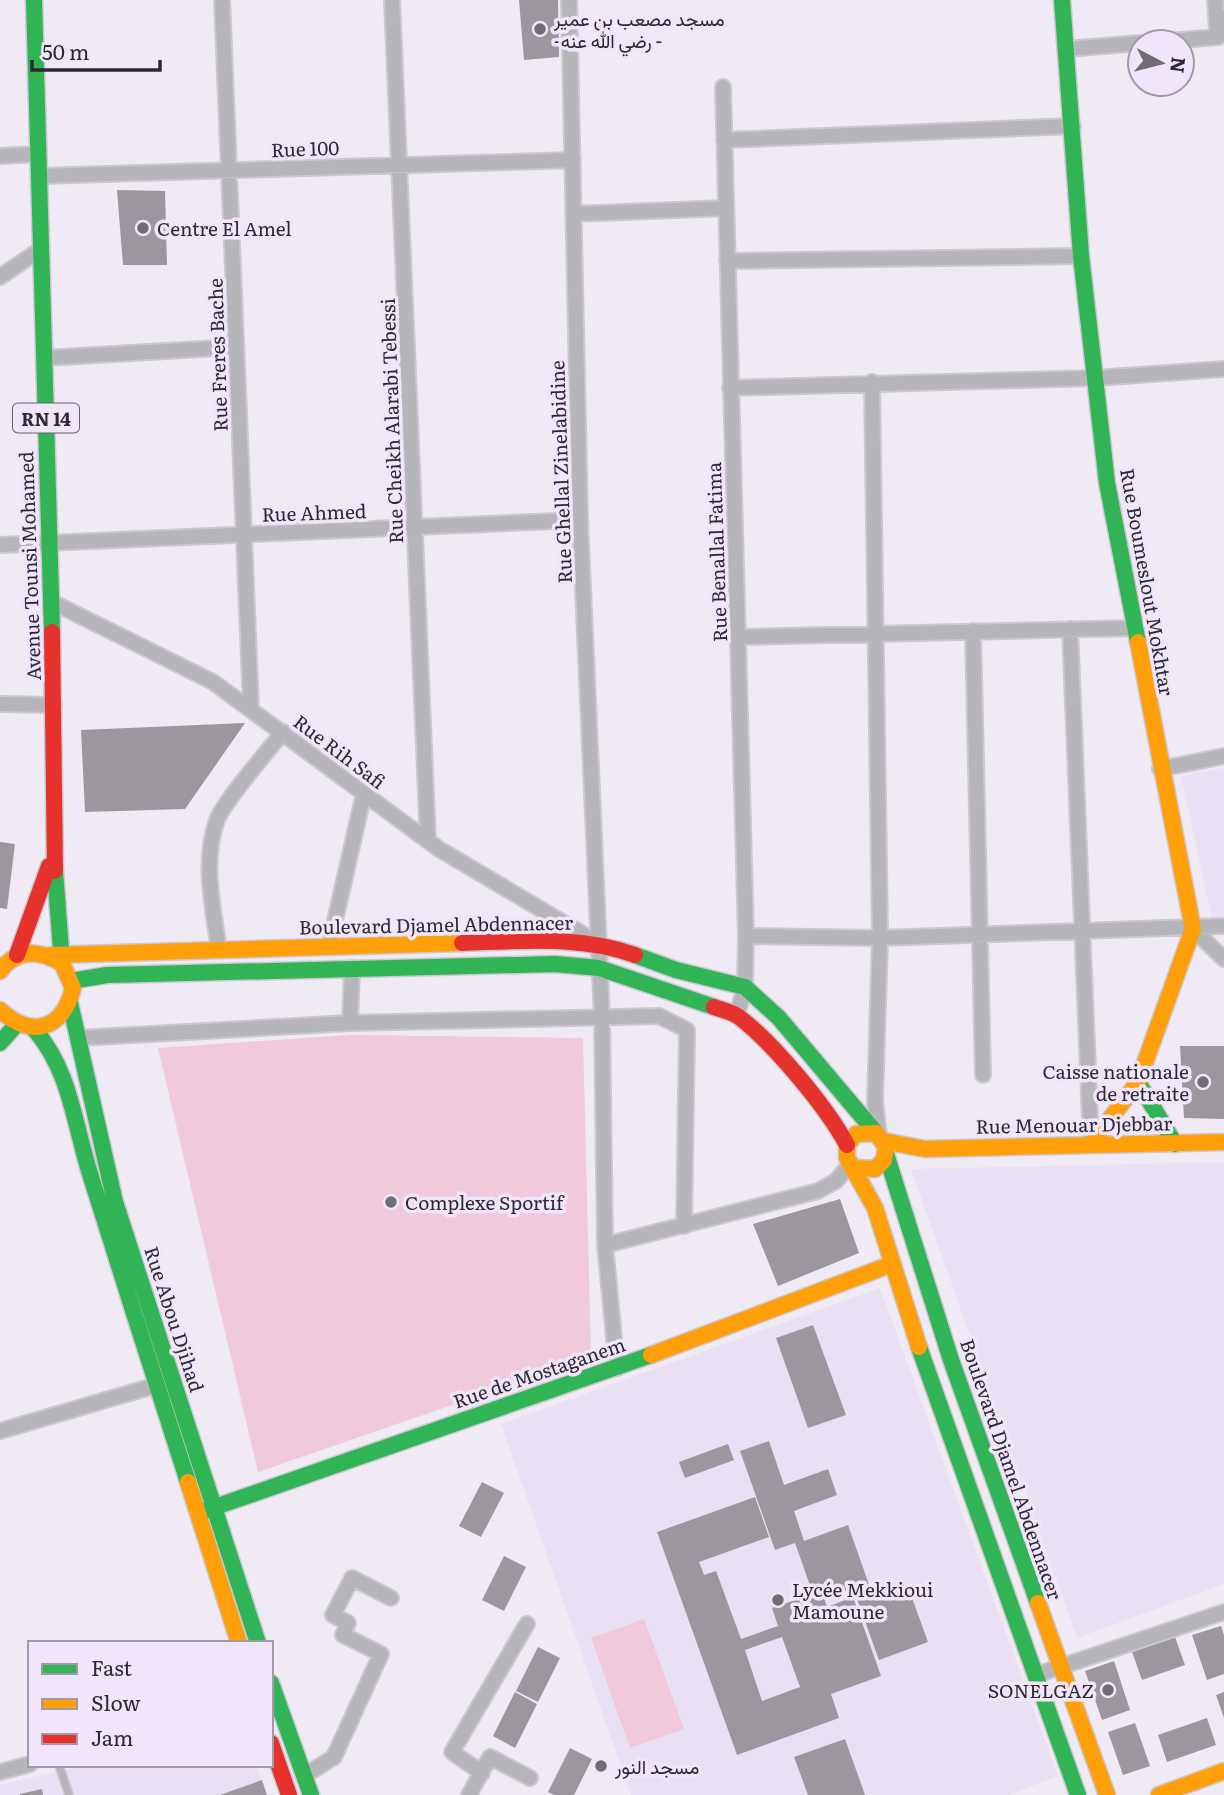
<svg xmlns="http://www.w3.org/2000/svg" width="1224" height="1795" font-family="Literata,Vazirmatn,serif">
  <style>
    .built { fill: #eae0f3 }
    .green { fill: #f0c9db }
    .building { fill: #9c969e; fill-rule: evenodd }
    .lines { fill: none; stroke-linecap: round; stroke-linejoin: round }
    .lane-casing { stroke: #ccc8d0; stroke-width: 10 }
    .street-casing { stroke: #ccc8d0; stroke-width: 18 }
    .fast-casing { stroke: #ccc8d0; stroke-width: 19 }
    .slow-casing { stroke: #ccc8d0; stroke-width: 19 }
    .jam-casing { stroke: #ccc8d0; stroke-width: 19 }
    .lane { stroke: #b6b5ba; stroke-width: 7 }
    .street { stroke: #b6b5ba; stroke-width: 14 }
    .fast { stroke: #30b455; stroke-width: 16 }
    .slow { stroke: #ff9f0a; stroke-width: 16 }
    .jam { stroke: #e5322d; stroke-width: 16 }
    .poi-dot { fill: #716d75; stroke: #f0e5f9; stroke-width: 2.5 }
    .labels { text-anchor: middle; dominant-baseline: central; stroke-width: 7; stroke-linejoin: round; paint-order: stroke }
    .shield { fill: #f0e5f9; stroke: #68616d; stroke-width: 2 }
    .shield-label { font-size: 18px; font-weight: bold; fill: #2d2931 }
    .poi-label { font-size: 19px; fill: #2d2931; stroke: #f0e5f9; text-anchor: start }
    .street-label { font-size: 19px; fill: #2d2931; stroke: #f0e5f9 }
  </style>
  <rect width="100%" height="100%" fill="#efeaf4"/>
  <path class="built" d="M1224,768V917L1212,919L1181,776Z
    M1224,1162V1584L1077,1638L911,1169Z
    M880,1288L1058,1776L1009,1795H631L501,1424Z
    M87,1765H257L267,1795H0V1785Z"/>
  <path class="green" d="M349,1035L583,1038L591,1357L258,1472L158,1048Z
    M644,1619L684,1729L630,1748L591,1638Z"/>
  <path class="building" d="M519,0H558L559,57L524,60Z
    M117,190L165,191L167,265H123Z
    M245,723L185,809L85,812L81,730Z
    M0,842L15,844L7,909L0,908Z
    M1180,1046H1224V1119L1184,1118Z
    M840,1199L859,1253L778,1286L753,1224Z
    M813,1325L846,1415L808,1428L776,1338Z
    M769,1441L784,1485L828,1469L837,1495L794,1511L804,1541L848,1525L873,1596L907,1584L928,1642L879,1660L853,1588L824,1598L827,1607L853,1597L881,1676L831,1694L839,1718L737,1755L657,1532L755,1497L769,1537L699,1562L704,1575L716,1571L741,1639L778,1626L772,1608L813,1594L795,1543L775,1550L740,1451ZM782,1637L800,1687L762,1701L745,1650Z
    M728,1444L734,1460L685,1478L679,1462Z
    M482,1482L504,1493L481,1537L459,1526Z
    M504,1556L526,1567L504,1611L482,1600Z
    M1221,1626L1224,1635V1674L1207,1680L1192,1635Z
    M1175,1637L1185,1665L1142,1680L1132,1652Z
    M538,1647L560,1658L538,1702L516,1691Z
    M1114,1661L1130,1710L1102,1720L1085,1671Z
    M515,1692L537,1704L515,1748L493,1736Z
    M1224,1692V1718L1216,1695Z
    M1207,1718L1216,1745L1167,1762L1158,1735Z
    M1135,1723L1150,1766L1123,1775L1108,1732Z
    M845,1739L865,1795H808L794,1757Z
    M570,1748L592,1759L574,1795H554L548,1792Z
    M262,1780L267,1795H220Z
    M42,1789L43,1795H20V1794Z"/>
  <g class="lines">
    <defs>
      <path id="lane" d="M59,1765L69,1795"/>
      <path id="street" d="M222,0L251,708
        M392,0L428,841
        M569,0L580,520L602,1018L605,1245L617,1368
        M1215,0L1217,30
        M1156,42L1218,37L1224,17
        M1067,49L1140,43
        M723,87L746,936L745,987L737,1015
        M724,140L1073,126
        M0,156L38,154
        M39,176L573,160
        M574,214L726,208
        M727,261L1081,256
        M0,277L41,249
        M44,358L236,347
        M872,382L880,938L875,1102L879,1136
        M730,388L1095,378L1224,369
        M0,545L580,520
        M52,602L213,682L439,849L596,942
        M1070,629L1091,1144
        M973,631L983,1075
        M738,637L1134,628
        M0,704L54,705
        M1160,769L1224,756
        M1193,929L1224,959
        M746,936L880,938L1224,926
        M329,947L364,793
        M219,950C213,907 202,862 217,820C225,800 267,752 283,732
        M350,1023L352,968
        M77,1038L350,1023L659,1016L687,1030L684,1226
        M605,1245L818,1191L836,1181L851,1163
        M0,1431L157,1385
        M1036,1675L1224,1612
        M0,1772L30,1764
        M482,1773L452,1752L527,1624
        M304,1776L334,1757L381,1654L343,1635L348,1623L333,1615L352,1578L391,1598
        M469,1795L490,1757L530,1778"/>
      <path id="fast" d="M34,0L52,632
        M1062,0L1081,256L1107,483L1138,642
        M55,871L62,963
        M635,955L676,970L745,987L779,1018L876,1133
        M71,981L107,975L555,964L599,968L714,1007
        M70,1003L115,1202L258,1643
        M34,1029C71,1071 74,1125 91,1177C123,1279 155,1380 188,1482
        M0,1043L16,1025
        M1138,1082L1175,1144
        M886,1154L951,1360L1038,1603
        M919,1347L1078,1795
        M198,1513L651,1355
        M271,1683L311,1795"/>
      <path id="slow" d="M51,955L462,943
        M0,971C17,948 39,950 62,963L73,988C63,1030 31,1039 0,1010
        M884,1141L925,1149L1224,1142
        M1091,1144L1138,1082L1193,929L1138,642
        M856,1168L875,1169L884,1160L886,1147L876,1133L856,1134L847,1145V1158L875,1208L919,1347
        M651,1355L892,1264
        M188,1482L239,1643
        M1038,1603L1107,1795
        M1159,1795L1224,1771"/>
      <path id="jam" d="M52,632L55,871
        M462,943C520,941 580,935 635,955
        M17,955L49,866
        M714,1007C722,1010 732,1012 739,1017C774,1044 826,1106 847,1145
        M271,1743L289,1795"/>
    </defs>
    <use href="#lane" class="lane-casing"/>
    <use href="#street" class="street-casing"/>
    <use href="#fast" class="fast-casing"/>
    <use href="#slow" class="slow-casing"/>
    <use href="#jam" class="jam-casing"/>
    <use href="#lane" class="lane"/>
    <use href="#street" class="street"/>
    <use href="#fast" class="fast"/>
    <use href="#slow" class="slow"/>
    <use href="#jam" class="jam"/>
  </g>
  <g class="poi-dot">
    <circle cx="540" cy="29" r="7"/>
    <circle cx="143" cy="228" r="7"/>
    <circle cx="1203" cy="1082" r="7"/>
    <circle cx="391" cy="1202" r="7"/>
    <circle cx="778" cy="1600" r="7"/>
    <circle cx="1108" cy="1690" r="7"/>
    <circle cx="601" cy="1766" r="7"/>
  </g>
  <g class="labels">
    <rect class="shield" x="13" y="403.5" width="66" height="29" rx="5"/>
    <g class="shield-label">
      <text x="46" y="418">RN 14</text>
    </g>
    <g class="poi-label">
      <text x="554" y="18">مسجد مصعب بن عمير<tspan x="554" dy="22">-رضي الله عنه -</tspan></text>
      <text x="157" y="228">Centre El Amel</text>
      <text x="1189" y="1071" text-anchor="end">Caisse nationale<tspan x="1189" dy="22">de retraite</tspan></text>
      <text x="405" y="1202">Complexe Sportif</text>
      <text x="792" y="1589">Lycée Mekkioui<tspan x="792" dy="22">Mamoune</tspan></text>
      <text x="1094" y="1690" text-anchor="end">SONELGAZ</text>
      <text x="615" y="1766">مسجد النور</text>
    </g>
    <g class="street-label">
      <text transform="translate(305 148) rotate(-2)">Rue 100</text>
      <text transform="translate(217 355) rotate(-92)">Rue Freres Bache</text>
      <text transform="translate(391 421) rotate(-92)">Rue Cheikh Alarabi Tebessi</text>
      <text transform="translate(560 472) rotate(-92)">Rue Ghellal Zinelabidine</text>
      <text transform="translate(314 512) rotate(-2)">Rue Ahmed</text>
      <text transform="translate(716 552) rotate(-92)">Rue Benallal Fatima</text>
      <text transform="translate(29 566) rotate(-92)">Avenue Tounsi Mohamed</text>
      <text transform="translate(1148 582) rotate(80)">Rue Boumeslout Mokhtar</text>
      <text transform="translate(340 751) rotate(37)">Rue Rih Safi</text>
      <text transform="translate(436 924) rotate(-1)">Boulevard Djamel Abdennacer</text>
      <text transform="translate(1074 1124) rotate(-1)">Rue Menouar Djebbar</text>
      <text transform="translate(175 1319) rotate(72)">Rue Abou Djihad</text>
      <text transform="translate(539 1372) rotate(-19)">Rue de Mostaganem</text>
      <text transform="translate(1012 1469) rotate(71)">Boulevard Djamel Abdennacer</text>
    </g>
  </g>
  <rect x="28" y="1641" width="245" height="126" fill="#f0e5f9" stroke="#a29aa9" stroke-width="2"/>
  <rect x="42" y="1664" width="35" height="10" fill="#30b455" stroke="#a29aa9" stroke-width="2"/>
  <text x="91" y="1676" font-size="21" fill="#2d2931">Fast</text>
  <rect x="42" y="1699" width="35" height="10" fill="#ff9f0a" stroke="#a29aa9" stroke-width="2"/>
  <text x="91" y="1711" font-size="21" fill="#2d2931">Slow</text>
  <rect x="42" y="1734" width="35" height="10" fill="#e5322d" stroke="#a29aa9" stroke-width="2"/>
  <text x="91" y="1746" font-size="21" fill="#2d2931">Jam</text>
  <g transform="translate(1161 63) rotate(97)"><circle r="33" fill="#f0e5f9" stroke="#a29aa9" stroke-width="2"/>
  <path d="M0-5L12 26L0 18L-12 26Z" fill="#716d75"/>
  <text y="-10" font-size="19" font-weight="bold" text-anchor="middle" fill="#2d2931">N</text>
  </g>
  <path d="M32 60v10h128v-10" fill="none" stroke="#2d2931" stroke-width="3.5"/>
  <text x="42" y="60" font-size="21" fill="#2d2931" stroke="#f0e5f9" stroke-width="5" paint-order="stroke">50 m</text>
</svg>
